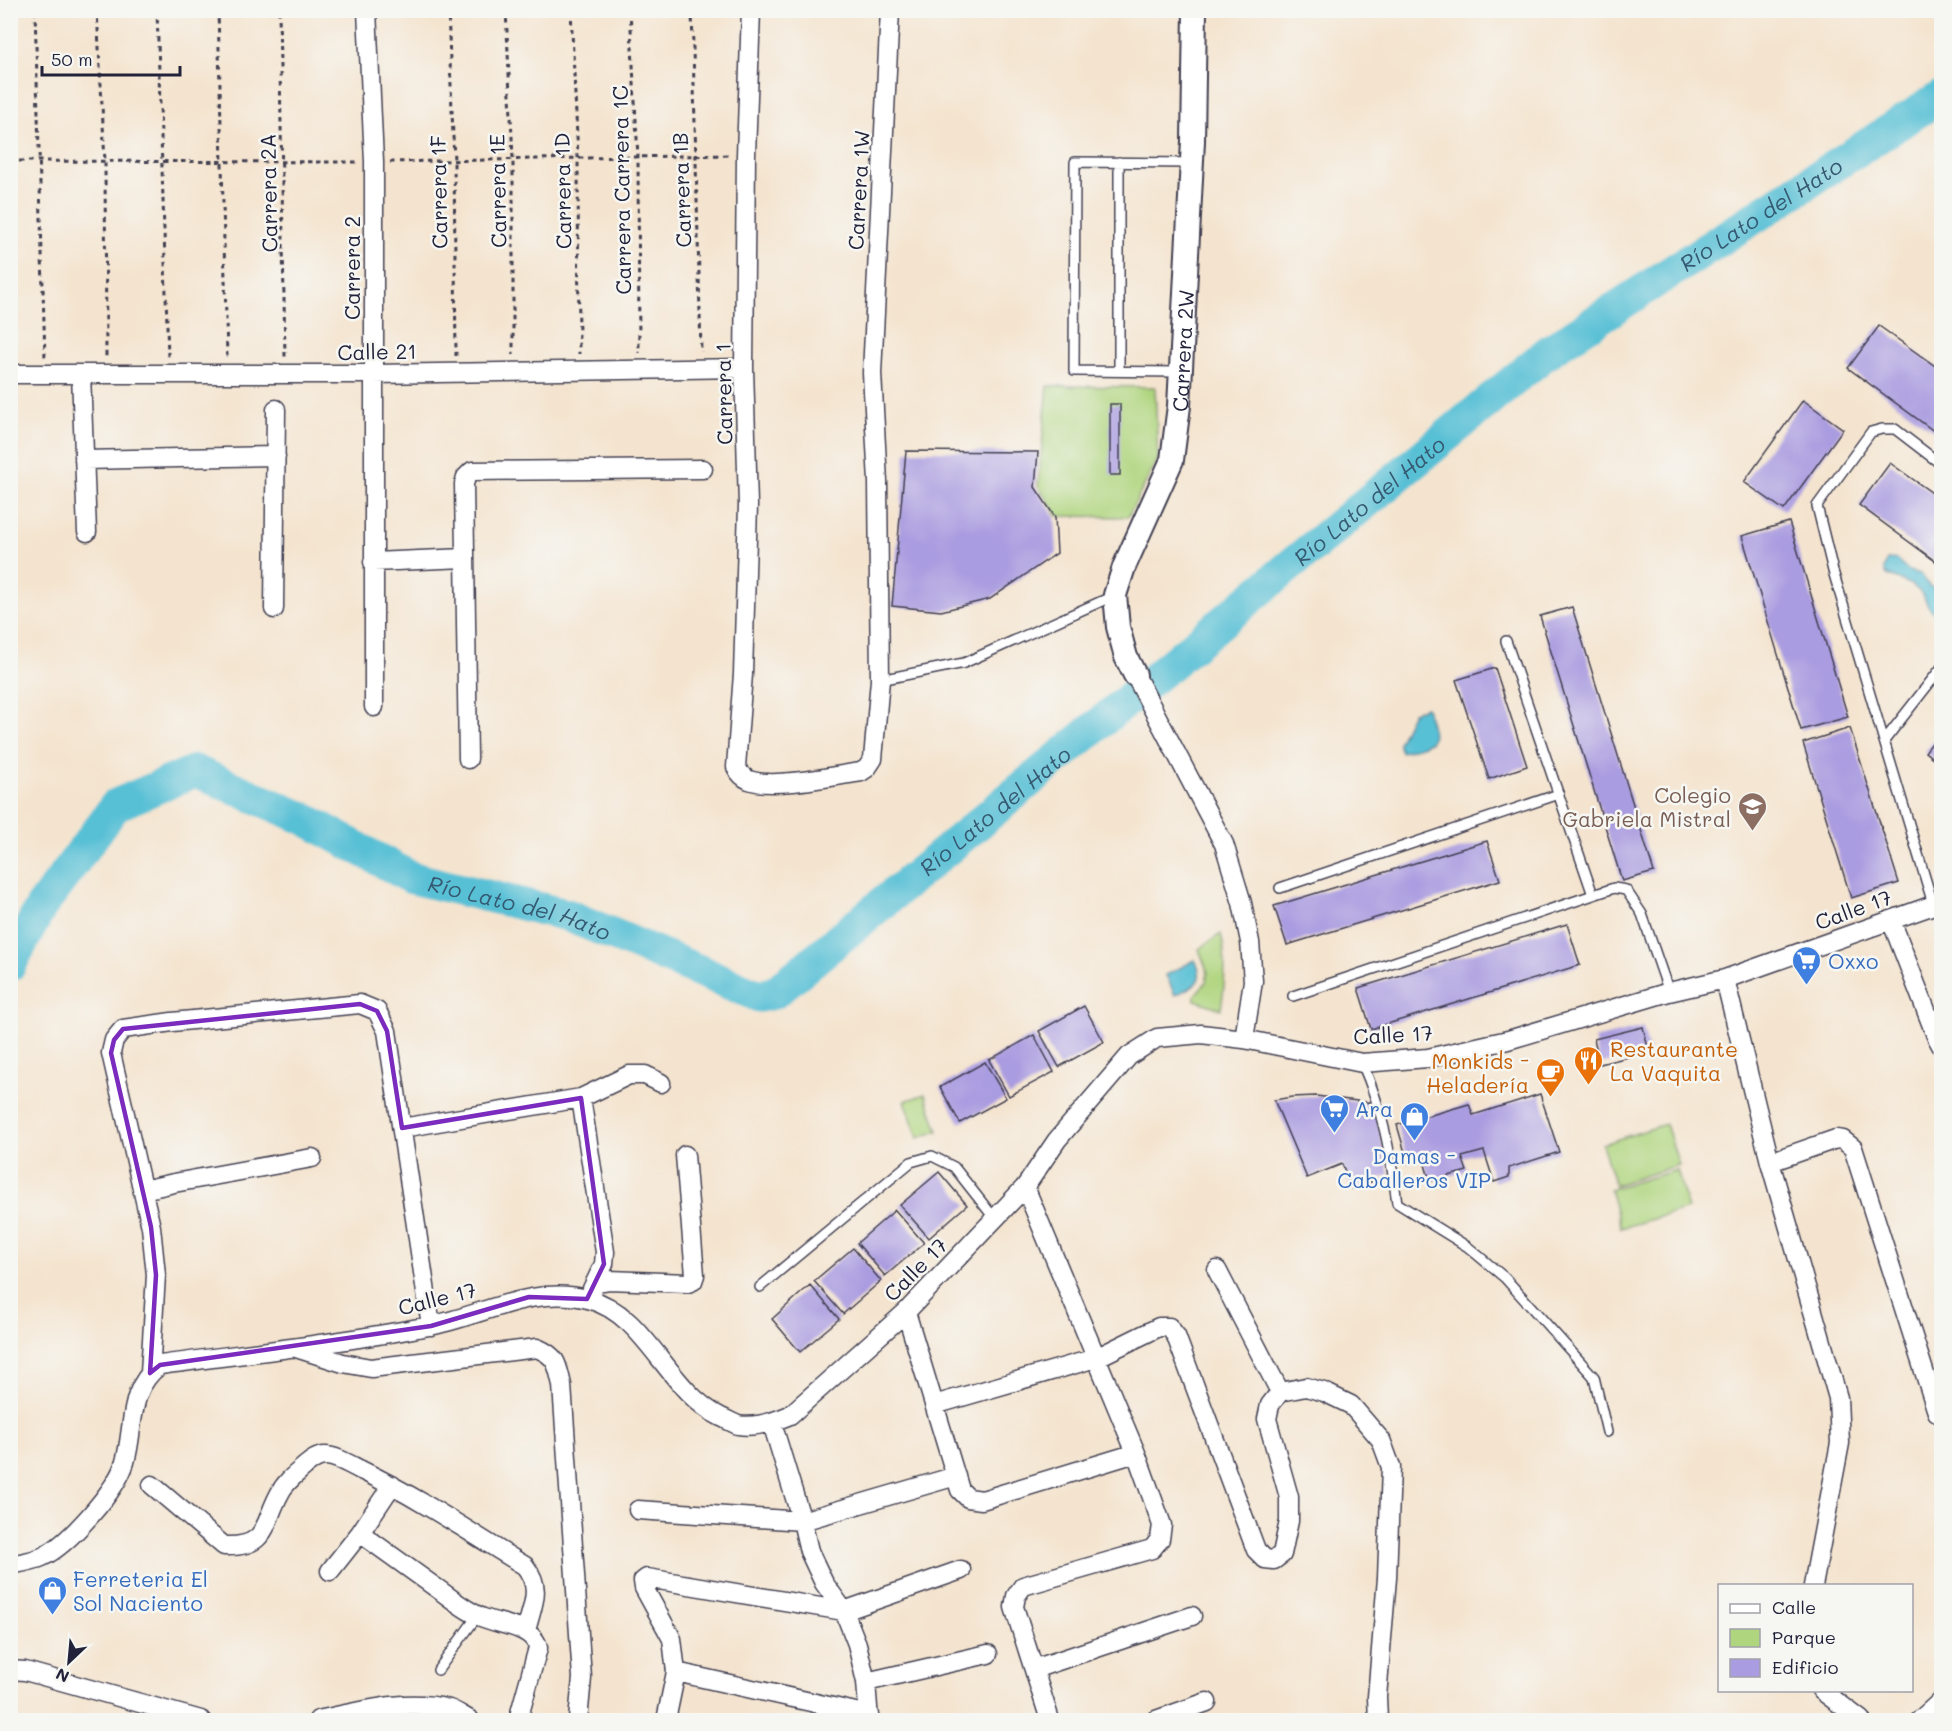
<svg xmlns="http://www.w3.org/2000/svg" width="1952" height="1731" font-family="Mali,sans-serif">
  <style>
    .green { fill: #b0d57f; stroke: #697c5d; stroke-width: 1.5 }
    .water { fill: #58c0d5; stroke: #3d7188; stroke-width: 1.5 }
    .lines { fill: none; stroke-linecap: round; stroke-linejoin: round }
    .river { stroke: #58c0d5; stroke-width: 33 }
    .building { fill: #aa9ce0 }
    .service-casing { stroke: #423f51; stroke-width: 12 }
    .minor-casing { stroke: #423f51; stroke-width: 21 }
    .tertiary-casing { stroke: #423f51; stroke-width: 26 }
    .path { stroke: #423f51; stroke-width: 3; stroke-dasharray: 4.5 4.5; stroke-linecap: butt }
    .service { stroke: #fff; stroke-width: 9 }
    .minor { stroke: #fff; stroke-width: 18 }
    .tertiary { stroke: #fff; stroke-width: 22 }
    .marked { fill: none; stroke: #7b2cbf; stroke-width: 4.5; stroke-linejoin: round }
    .labels { text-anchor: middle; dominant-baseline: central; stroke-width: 5; stroke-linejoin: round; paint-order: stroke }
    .street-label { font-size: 21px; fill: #22223b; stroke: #f6f6f2 }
    .education-label { font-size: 21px; fill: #785e54; stroke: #f6f6f2; text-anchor: end }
    .shop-label { font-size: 21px; fill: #366cbe; stroke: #f6f6f2; text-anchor: start }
    .food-label { font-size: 21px; fill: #c56008; stroke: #f6f6f2; text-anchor: start }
    .water-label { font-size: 22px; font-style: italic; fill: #355971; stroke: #f6f6f2 }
  </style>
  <rect width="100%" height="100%" fill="#f6f6f2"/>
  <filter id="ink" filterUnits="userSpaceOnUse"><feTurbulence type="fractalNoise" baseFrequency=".0167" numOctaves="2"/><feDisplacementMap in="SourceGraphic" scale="12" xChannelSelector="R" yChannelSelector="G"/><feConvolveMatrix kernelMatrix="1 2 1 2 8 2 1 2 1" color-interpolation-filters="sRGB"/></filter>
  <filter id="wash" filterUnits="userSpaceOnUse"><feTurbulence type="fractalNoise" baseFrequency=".008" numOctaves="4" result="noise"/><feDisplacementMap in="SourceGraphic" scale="24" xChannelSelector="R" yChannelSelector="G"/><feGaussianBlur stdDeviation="1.35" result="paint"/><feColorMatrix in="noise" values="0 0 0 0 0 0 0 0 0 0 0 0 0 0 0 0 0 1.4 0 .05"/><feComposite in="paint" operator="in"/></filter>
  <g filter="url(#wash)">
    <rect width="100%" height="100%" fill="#f4e4cf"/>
    <path class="green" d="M1048,386L1155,387L1158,459L1128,517L1058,516L1038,486Z
      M1221,934C1227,959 1225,983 1221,1009L1195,1000L1194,996L1206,982L1208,973L1199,949Z
      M925,1094L938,1131L918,1138L905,1101Z
      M1666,1124L1679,1165L1615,1185L1602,1144Z
      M1677,1170L1688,1209L1621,1228L1610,1189Z"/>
    <path class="water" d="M1896,559L1909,571L1921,574L1929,586L1941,590V613C1927,614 1928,600 1920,592C1910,581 1898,581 1886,574L1884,569L1887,560Z
      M1426,707C1437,745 1438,741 1401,752L1398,743L1413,712Z
      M1195,960C1207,982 1193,987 1175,995L1166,975Z"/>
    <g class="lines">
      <path class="river" id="s1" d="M10,965L41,907L116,805L195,771L305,819L412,878L567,915L759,996L774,993L1549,351L1942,96"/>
    </g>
    <g id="blocks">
      <path class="building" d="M1879,326L1942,371V437L1848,368Z
        M1803,400L1843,429L1784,510L1744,482Z
        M1110,404H1120V475H1110Z
        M906,451L1038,452L1035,487L1055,517L1057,553L990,599L941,611L892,606Z
        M1890,463L1942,500V566L1859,505Z
        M1789,522L1848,717L1801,730L1742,536Z
        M1572,607L1654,872L1622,881L1540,616Z
        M1495,668L1527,766L1489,779L1456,680Z
        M1850,728L1899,883L1851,898L1803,743Z
        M1942,730V765L1925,752Z
        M1487,841L1500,880L1287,945L1274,906Z
        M1567,924L1580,965L1371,1029L1358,988Z
        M1084,1006L1104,1042L1059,1067L1039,1031Z
        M1643,1027L1649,1052L1600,1064L1594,1039Z
        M1034,1035L1054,1072L1009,1096L989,1060Z
        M985,1062L1006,1098L960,1123L940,1087Z
        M1540,1094L1559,1152L1509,1168V1177L1494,1182L1484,1151L1462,1157L1467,1171L1430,1181L1423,1158L1408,1163L1397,1125L1469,1104L1473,1115Z
        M1316,1096L1374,1103L1389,1175L1352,1189L1342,1164L1307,1178L1274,1100L1292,1097Z
        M939,1172L967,1205L929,1238L900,1205Z
        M895,1210L924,1243L885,1276L857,1243Z
        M853,1248L881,1281L843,1314L814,1281Z
        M810,1285L839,1319L800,1352L772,1319Z"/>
    </g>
  </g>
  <g filter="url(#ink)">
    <use href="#blocks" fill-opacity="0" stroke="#423f51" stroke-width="1.5"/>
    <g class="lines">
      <defs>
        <path id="service" d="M1119,162V371
          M1179,372L1074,371L1075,162L1192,163
          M1506,641L1593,895
          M880,680L964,663L1113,596
          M1884,741L1942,667
          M1280,888L1559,794
          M1933,904L1833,571L1817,506L1871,432L1882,429H1895L1942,465
          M1293,996L1614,888L1626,890L1642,914L1669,992
          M1362,1063C1383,1111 1390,1150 1397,1203L1468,1247L1505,1278L1594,1377L1607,1432
          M760,1287L911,1162L932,1156L954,1167L995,1219
          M438,1670L478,1615"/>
        <path id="minor" d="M367,10L374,162V707
          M751,10L746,155L744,368L748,505L743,674L736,767C739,773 742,777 749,780C773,789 834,776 861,772L867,768L873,759L880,680L878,482L872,373L890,10
          M10,374H374L744,368
          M81,374L87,532
          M84,460L276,456
          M373,562L465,558
          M274,609L276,409
          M1135,675L1224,844L1242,903L1250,942L1253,981L1244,1039
          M468,759L464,484L466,477L472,471L703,469
          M1891,920L1936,1036L1942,1047
          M1725,979L1770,1162L1838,1398L1840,1443L1813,1586
          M581,1098L605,1252L604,1264L592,1289
          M402,1128L581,1098L629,1075H645L661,1083
          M1770,1162L1836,1139L1843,1140L1853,1148L1937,1412
          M1025,1187L1136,1453L1162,1525L1160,1539L1152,1549L1023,1586L1016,1596L1014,1607L1050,1720
          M143,1190L174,1183L312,1158
          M1217,1270L1280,1392
          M596,1282L609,1280L688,1283L693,1281L695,1275L685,1155
          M906,1312L960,1490L968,1498L982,1500L1136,1453
          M296,1348L343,1363L371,1368L537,1348C558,1357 557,1365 562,1385L582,1678L578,1720
          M150,1373L156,1275L151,1227L111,1053L114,1040L123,1029L172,1022L360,1004L377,1011L387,1031L431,1326
          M934,1405L1096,1358L1159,1327H1169L1176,1336L1256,1550L1265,1559L1274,1560L1282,1554L1289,1521V1497L1267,1419L1270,1405L1280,1392L1306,1387L1324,1392L1351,1405L1381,1440L1391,1467L1387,1578L1377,1697L1378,1720
          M772,1423L802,1521L809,1551L824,1583L844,1611L857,1644L866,1682L869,1720
          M152,1485L224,1546C269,1548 263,1523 280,1493C285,1482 296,1474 305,1466C310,1462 317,1456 325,1456C337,1456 352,1466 363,1471C419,1498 471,1533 525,1566C543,1589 532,1605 526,1631
          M638,1510L802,1521L956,1476
          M360,1533C385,1551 410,1569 435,1587C450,1597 464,1610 481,1617C499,1625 534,1626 538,1648L518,1720
          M10,1565C20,1563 33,1561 42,1557C68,1545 117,1490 125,1462C135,1427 127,1389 160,1365C249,1353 341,1343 429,1326C482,1316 532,1285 588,1299C647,1314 667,1391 721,1417C726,1419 732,1423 738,1425C754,1428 776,1421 790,1415L906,1312L1025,1187L1057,1140L1129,1056L1157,1038L1201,1034L1244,1039L1362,1063L1428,1058L1508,1040L1669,992L1725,979L1942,902
          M330,1571L360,1533L392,1485
          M1034,1669L1192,1616
          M10,1670L25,1671L201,1720
          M676,1672L869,1715
          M866,1682L988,1654
          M1821,1690L1861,1720
          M318,1720C361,1711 406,1698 449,1709C456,1711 464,1717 470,1720
          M666,1720L676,1672L672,1639L644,1588L643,1581L647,1578L844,1611L961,1570
          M1156,1720L1207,1702
          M1920,1720L1942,1700"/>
        <g id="tertiary">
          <path id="s2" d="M1135,675L1126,657L1118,627L1115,595L1124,567L1172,460L1179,406L1193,141L1195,10"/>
        </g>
      </defs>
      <use href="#service" class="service-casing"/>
      <use href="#minor" class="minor-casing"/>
      <use href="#tertiary" class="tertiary-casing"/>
      <path class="path" d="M35,10L45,358
        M97,10L105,162L106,358
        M157,10L168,357
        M218,10L227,357
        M279,10L285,357
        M448,10L454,161L456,356
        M506,10L513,159V355
        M571,10L578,158L579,354
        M630,10L638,157L639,353
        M692,10L701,352
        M10,161L357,162
        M390,162L729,155"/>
      <use href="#service" class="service"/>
      <use href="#minor" class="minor"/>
      <use href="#tertiary" class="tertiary"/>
    </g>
  </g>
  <path class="marked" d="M360,1004L377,1011L387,1031L402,1128L581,1098L604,1264L587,1299L529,1297L431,1326L160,1365L150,1373L156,1275L151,1227L111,1053L114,1040L123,1029Z"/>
  <defs>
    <symbol id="school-pin" viewBox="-11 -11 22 30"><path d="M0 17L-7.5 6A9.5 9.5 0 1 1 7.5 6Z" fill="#8d6e63" stroke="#f6f6f2"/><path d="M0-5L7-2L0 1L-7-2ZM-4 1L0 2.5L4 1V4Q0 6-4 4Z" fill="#fff"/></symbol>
    <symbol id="supermarket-pin" viewBox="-11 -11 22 30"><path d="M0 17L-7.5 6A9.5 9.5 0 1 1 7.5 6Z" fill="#3f7fe0" stroke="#f6f6f2"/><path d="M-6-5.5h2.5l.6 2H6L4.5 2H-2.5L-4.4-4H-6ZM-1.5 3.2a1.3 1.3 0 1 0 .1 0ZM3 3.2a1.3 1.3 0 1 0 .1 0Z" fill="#fff"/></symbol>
    <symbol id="restaurant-pin" viewBox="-11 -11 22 30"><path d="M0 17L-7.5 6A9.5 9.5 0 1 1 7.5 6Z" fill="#e8710a" stroke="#f6f6f2"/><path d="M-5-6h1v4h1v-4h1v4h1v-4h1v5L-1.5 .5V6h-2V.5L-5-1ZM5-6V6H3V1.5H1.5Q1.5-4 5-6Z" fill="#fff"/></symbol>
    <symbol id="cafe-pin" viewBox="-11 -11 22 30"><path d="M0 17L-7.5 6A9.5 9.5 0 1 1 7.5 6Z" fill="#e8710a" stroke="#f6f6f2"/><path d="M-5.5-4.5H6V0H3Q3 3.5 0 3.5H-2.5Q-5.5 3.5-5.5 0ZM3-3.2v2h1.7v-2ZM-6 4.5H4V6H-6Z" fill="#fff"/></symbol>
    <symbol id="shop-pin" viewBox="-11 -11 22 30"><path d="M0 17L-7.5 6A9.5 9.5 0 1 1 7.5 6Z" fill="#3f7fe0" stroke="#f6f6f2"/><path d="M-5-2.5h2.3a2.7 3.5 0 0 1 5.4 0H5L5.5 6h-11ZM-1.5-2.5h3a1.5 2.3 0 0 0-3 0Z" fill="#fff"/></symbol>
  </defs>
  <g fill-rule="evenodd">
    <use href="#school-pin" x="1736" y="790" width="33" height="45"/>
    <use href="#supermarket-pin" x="1790" y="944" width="33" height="45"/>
    <use href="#restaurant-pin" x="1572" y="1044" width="33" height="45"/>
    <use href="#cafe-pin" x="1534" y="1056" width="33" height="45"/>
    <use href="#supermarket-pin" x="1318" y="1092" width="33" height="45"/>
    <use href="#shop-pin" x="1398" y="1100" width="33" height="45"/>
    <use href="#shop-pin" x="36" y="1574" width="33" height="45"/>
  </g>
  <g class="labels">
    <g class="street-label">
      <text transform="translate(621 190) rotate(-91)">Carrera Carrera 1C</text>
      <text transform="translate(681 190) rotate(-92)">Carrera 1B</text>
      <text transform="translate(858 190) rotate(-87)">Carrera 1W</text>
      <text transform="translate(497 191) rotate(-91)">Carrera 1E</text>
      <text transform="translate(562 191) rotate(-91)">Carrera 1D</text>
      <text transform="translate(438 192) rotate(-91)">Carrera 1F</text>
      <text transform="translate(268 193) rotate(-91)">Carrera 2A</text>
      <text transform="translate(351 268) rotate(-90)">Carrera 2</text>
      <text stroke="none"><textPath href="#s2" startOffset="340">Carrera 2W</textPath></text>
      <text transform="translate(377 351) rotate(-1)">Calle 21</text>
      <text transform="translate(723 394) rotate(-91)">Carrera 1</text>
      <text transform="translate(1853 909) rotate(-20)">Calle 17</text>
      <text transform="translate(1393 1034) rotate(-3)">Calle 17</text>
      <text transform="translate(915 1269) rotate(-45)">Calle 17</text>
      <text transform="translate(437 1298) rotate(-14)">Calle 17</text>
    </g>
    <g class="education-label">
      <text x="1731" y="794">Colegio<tspan x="1731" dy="24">Gabriela Mistral</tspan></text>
    </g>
    <g class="shop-label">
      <text x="1828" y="960">Oxxo</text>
      <text x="1355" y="1108">Ara</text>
      <text x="1414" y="1155" text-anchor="middle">Damas -<tspan x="1414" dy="24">Caballeros VIP</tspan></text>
      <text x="73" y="1578">Ferreteria El<tspan x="73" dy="24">Sol Naciento</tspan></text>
    </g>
    <g class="food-label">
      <text x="1610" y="1048">Restaurante<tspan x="1610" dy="24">La Vaquita</tspan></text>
      <text x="1529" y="1060" text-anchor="end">Monkids -<tspan x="1529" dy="24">Heladería</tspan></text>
    </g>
    <g class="water-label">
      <text stroke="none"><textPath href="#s1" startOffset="2162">Río Lato del Hato</textPath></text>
      <text stroke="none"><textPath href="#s1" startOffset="1676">Río Lato del Hato</textPath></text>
      <text stroke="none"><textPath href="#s1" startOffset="1190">Río Lato del Hato</textPath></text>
      <text stroke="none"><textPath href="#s1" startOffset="632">Río Lato del Hato</textPath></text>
    </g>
  </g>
  <rect width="1952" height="1731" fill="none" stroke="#f6f6f2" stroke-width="36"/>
  <rect x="1718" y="1584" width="195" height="108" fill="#f6f6f2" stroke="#a1a1a9" stroke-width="1.5"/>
  <rect x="1730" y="1604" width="30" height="9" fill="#ffffff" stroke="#a1a1a9" stroke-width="1.5"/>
  <text x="1772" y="1614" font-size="18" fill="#22223b">Calle</text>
  <rect x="1730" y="1629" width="30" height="18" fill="#b0d57f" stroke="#a1a1a9" stroke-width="1.5"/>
  <text x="1772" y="1644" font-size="18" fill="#22223b">Parque</text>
  <rect x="1730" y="1659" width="30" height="18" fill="#aa9ce0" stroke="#a1a1a9" stroke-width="1.5"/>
  <text x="1772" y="1674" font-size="18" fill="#22223b">Edificio</text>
  <g transform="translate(69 1662) rotate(206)" stroke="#f6f6f2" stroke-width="4.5" paint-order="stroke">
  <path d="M0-4.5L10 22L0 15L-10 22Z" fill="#22223b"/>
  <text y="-9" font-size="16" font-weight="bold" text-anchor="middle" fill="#22223b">N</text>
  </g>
  <path d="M42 66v9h138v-9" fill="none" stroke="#22223b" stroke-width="3"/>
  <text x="51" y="66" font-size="18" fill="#22223b" stroke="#f6f6f2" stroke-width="4.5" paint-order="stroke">50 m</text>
</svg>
